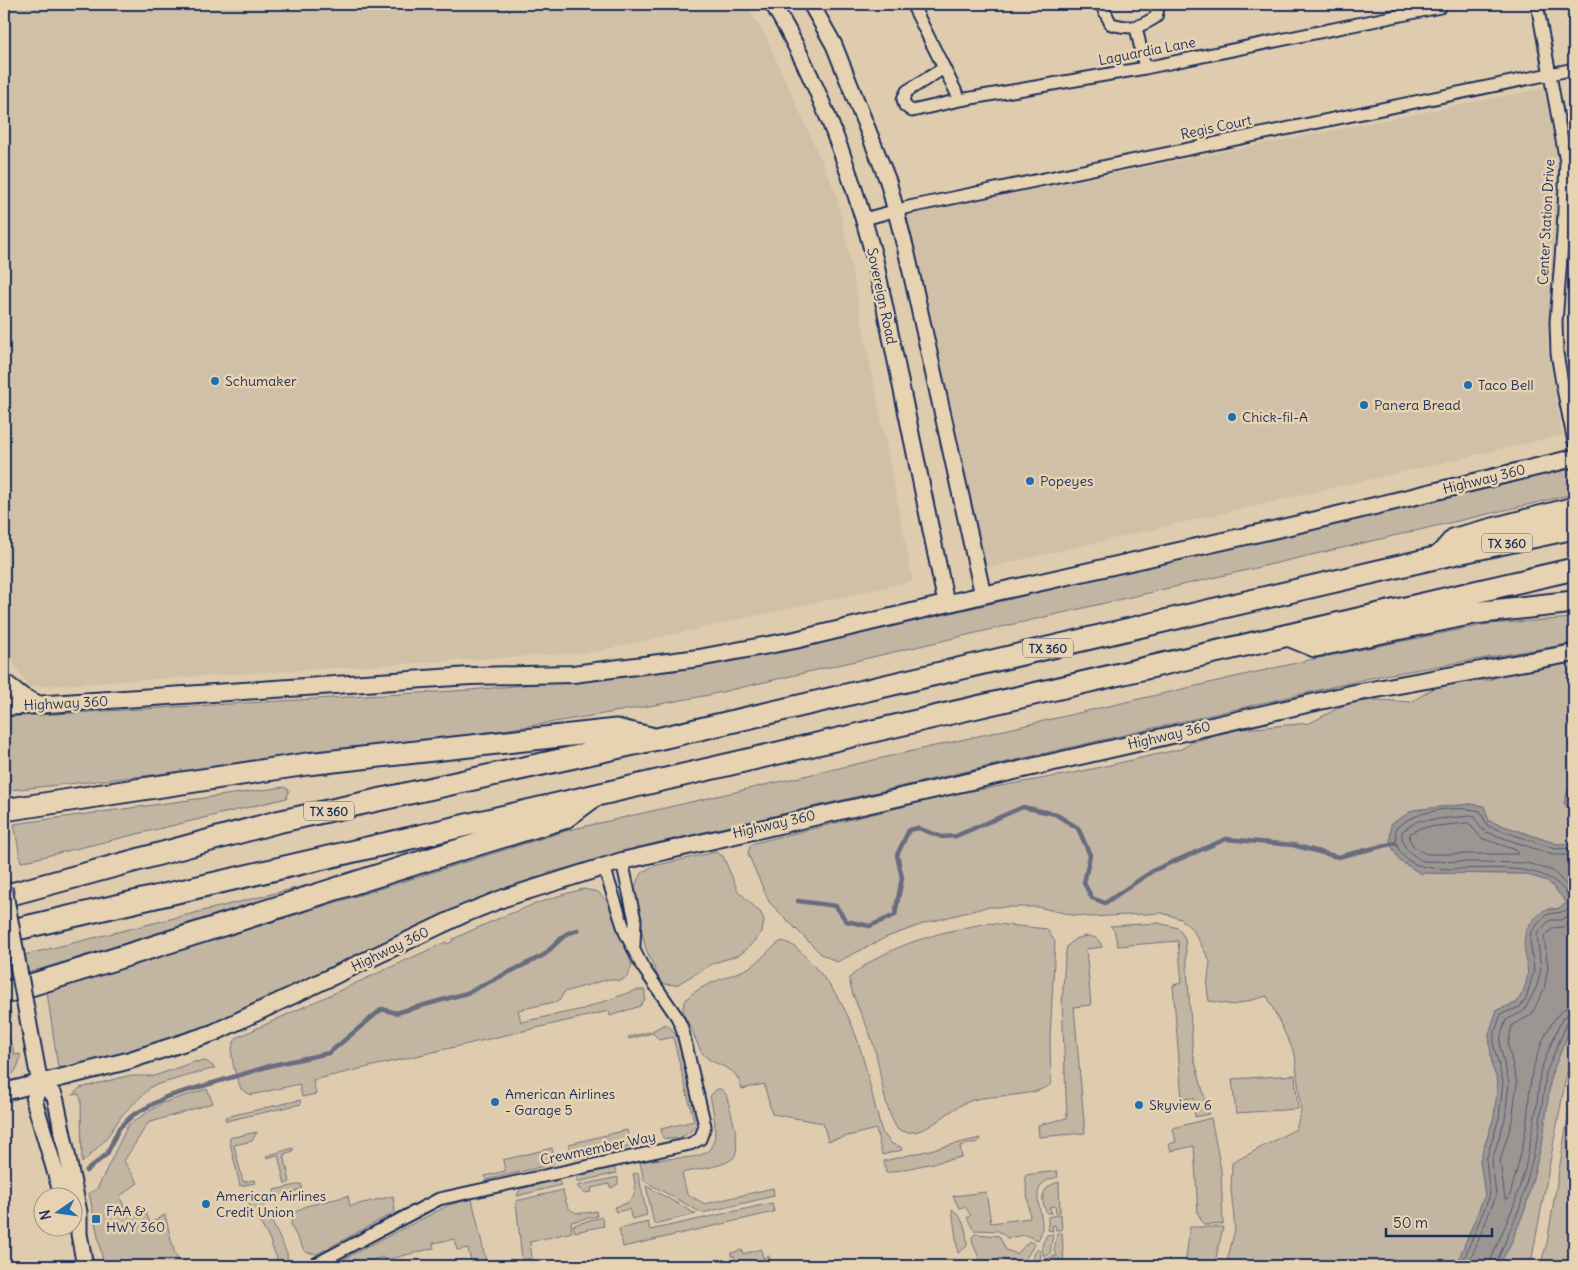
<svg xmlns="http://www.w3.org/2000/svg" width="1578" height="1270" font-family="Delius,sans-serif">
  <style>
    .built { fill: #d0c0a8 }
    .green { fill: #c2b5a2; stroke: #6e7280 }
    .water { fill: #9c9693; stroke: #686d7e }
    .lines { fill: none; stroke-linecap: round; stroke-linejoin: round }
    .shore { stroke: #4f5873; stroke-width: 1 }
    .stream { stroke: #686d7e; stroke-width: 4.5 }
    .minor-casing { stroke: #1b2f5e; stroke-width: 15 }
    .tertiary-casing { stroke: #1b2f5e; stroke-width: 19 }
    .secondary-casing { stroke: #1b2f5e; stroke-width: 20 }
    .motorway-casing { stroke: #1b2f5e; stroke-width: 25 }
    .minor { stroke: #e7d3b1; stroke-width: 11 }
    .tertiary { stroke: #e7d3b1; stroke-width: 15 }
    .secondary { stroke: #e7d3b1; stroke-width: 16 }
    .motorway { stroke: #e7d3b1; stroke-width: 21 }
    .tertiary-bridge-casing { stroke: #1b2f5e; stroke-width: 19; stroke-linecap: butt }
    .tertiary-bridge { stroke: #e7d3b1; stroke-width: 15 }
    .poi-dot { fill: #1f6fb2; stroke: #e7d3b1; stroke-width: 2 }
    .labels { text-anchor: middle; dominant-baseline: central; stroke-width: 5; stroke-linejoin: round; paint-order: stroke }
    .shield { fill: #e7d3b1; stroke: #586077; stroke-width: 1 }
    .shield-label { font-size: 12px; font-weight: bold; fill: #1b2f5e }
    .street-label { font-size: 14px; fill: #1b2f5e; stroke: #e7d3b1 }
    .poi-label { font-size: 14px; fill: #1b2f5e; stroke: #e7d3b1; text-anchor: start }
  </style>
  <rect width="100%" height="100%" fill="#dfccae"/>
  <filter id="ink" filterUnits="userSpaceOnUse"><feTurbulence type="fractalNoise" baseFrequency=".02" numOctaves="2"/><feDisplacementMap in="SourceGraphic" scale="10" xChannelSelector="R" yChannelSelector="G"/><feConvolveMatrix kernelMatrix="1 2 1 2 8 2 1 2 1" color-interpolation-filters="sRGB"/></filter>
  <g filter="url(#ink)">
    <path class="built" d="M4,4H745L765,35L837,195L913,581L594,652L29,687L4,649Z
      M1562,4H1574V19L1563,10Z
      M1574,82V122L1569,83Z
      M1544,88L1556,152L1557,199L1547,346L1562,435L986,568L905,215Z
      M1574,265V353L1570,326Z"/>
    <path class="green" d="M1574,468V494L709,695C478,739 244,766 10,790L4,757V717L470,690L675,671L886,628Z
      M1574,618V643L1379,676L652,844L545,874L485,896L219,1021L143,1048L69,1068L58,1067L47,992L569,830L1309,660L1488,624Z
      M1574,660V780L1564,803L1574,815V843L1557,844L1489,821L1484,807L1470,804L1413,810L1390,843L1400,861L1420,873L1525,874L1548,881L1567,903L1557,909L1550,908L1525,941C1528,965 1532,982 1516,1003L1497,1010L1489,1034L1492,1066L1498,1082L1494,1117L1480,1160L1485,1195L1456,1266H1226L1235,1229L1231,1189L1232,1163L1296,1129L1301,1111L1295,1054L1267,996L1233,1005L1209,1001L1207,988L1210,961L1193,930L1181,919L1162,913L1091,917L1072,915L1038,907H987L926,923L887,937L837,962L821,954L769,902L748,854L750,846L754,843L955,794L1074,773L1181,749L1193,742L1230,730L1310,723L1348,703L1377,700L1411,702L1436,687L1462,681L1489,680L1500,676L1502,671Z
      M284,787L289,790L287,798L21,862L14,824Z
      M716,852L723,856L738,891L761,913L764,920L762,932L747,949L739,955L714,963L676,985L664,984L659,979L646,949L634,901L635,887L638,879L643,872L653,866Z
      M320,882L322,887L4,985V960Z
      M583,889L598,892L611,905L632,966L627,977L620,981L609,979L564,992L559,1001L518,1010L521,1022L583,1009L636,990H645V999L640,1006L610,1016L609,1011L313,1080L316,1094L302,1097L299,1084L251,1095L241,1089C236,1075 225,1049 238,1037L446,942L448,944L453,941V939C494,920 539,900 583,889Z
      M988,923L1047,929L1055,942L1050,1038L1051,1084C1034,1098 994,1094 973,1100C945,1108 927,1141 898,1130C881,1104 882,1069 872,1040C865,1019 852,1000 849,978C885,945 940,932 988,923Z
      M1158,923L1178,928L1185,938L1193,1054L1209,1114L1195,1117L1194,1098L1182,1099L1173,985L1182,983L1178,941L1118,946L1114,930L1110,926Z
      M1086,936C1095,937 1099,938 1102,947L1086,949L1091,1005L1074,1007L1085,1133L1039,1137L1038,1125L1067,1118L1062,1003L1065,958L1067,946L1075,939Z
      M782,941C795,944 803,954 812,964C862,1017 863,1067 882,1132L892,1144L901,1147L902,1150L882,1155L876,1129L828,1141L823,1123L772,1114L764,1084L742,1089C735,1065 725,1070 707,1058C698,1051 696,1038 691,1028C688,1021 682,1015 683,1007C684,989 732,976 746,969C761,963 768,948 782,941Z
      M10,1009L11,1017L4,1021L15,1055L20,1054C21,1065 13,1076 4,1081V1011Z
      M1574,1020V1055L1567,1072L1531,1263L1528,1266H1498L1509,1248L1525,1209L1543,1138L1551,1075Z
      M665,1024C685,1032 693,1095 698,1116C697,1132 679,1142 663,1138L661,1129L694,1121L673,1037L659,1040L653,1033L629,1039L628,1037L650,1032Z
      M206,1061L215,1068L152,1086L123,1114L105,1140L82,1163L81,1100L79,1094L72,1095L80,1088L127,1076H154L194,1062Z
      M1295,1075L1298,1109L1236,1113L1232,1079Z
      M1574,1080V1266H1540L1547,1243Z
      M207,1089L213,1103L148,1123L124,1161L138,1183L120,1196L125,1210L131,1213L139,1209L146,1213L150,1223L165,1215L174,1251L181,1266H104L89,1193L97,1189L128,1125L162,1103Z
      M717,1089H721L726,1094C729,1107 745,1152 731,1160C717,1168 697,1169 682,1173L687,1194L705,1204L773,1188L774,1196L702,1213L644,1181L640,1162C695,1152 728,1173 710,1096Z
      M300,1100L301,1104L226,1121L225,1117Z
      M43,1107H49L62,1167L59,1168Z
      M1211,1118L1221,1170L1223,1224L1204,1225L1198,1214L1194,1146L1171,1151L1169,1144L1176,1142L1173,1128Z
      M627,1130L630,1147L576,1159L572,1157L569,1144Z
      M257,1132L252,1141L234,1145L243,1182L254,1180L255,1183L240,1186L229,1138Z
      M980,1138L978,1142L960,1146L962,1157L886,1173L884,1161Z
      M293,1148V1151L284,1154L290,1182L285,1184L278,1155L267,1158L266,1156Z
      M552,1148L555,1159L553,1164L486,1180L485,1176L505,1171L503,1160Z
      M612,1168L615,1169L617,1173L577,1182V1177L580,1175Z
      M1057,1171L1058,1177C1018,1185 1053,1218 1038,1240L1025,1235L1007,1238L999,1231L974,1230L967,1218L971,1215L965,1207L959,1208L953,1196L986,1192L991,1223L1030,1218L1025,1175Z
      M638,1173L647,1215L632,1219L629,1209L616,1212L614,1207C635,1203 638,1194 633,1174Z
      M618,1177V1184L611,1188L609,1184L591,1188L592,1192L583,1193L577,1186Z
      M558,1180L561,1185L517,1196L520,1189Z
      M1059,1182L1060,1212L1056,1213L1055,1206L1049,1207L1052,1213H1047C1039,1199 1042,1186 1059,1182Z
      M301,1184L302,1188L280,1199L276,1198L274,1190Z
      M646,1186L696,1214L654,1224Z
      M563,1190C567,1213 573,1216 596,1211L597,1216L571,1222L572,1232L530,1242L532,1258L522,1260L516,1201Z
      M258,1194L287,1253L288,1266H280L269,1238L245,1197Z
      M348,1196L350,1206L393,1196L395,1212L317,1254L305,1252L291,1226L292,1214L306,1206Z
      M472,1199L487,1266H472L468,1248L457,1250L454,1239L433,1243L434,1248L385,1260L383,1257L347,1266H330L449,1205Z
      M772,1203L774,1212L623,1247L619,1229L648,1222L650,1230Z
      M952,1209C964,1218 967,1231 967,1246L958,1253Z
      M1061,1214L1062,1230H1056L1055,1225L1052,1226L1053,1231L1048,1230V1217Z
      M602,1217L604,1226L575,1232L573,1225Z
      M1190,1227H1223L1214,1266H1185Z
      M1057,1233H1062L1064,1266L1060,1265L1059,1259L1054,1252Z
      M975,1234L999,1236L1006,1250L1017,1254L1029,1241L1035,1244L1021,1266L1000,1258L990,1266H981C980,1255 972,1247 972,1237Z
      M1053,1234L1050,1254L1045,1256L1043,1255L1042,1245L1047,1235Z
      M761,1249L763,1258L769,1256L771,1266H737L734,1256H731V1253L742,1250L743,1254Z
      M1036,1250H1039L1041,1256L1037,1266H1030Z
      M1055,1256L1057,1264L1054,1266H1040L1044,1259Z"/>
    <path class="water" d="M1574,780V815L1564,803L1569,787Z
      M1470,804L1484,806L1489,821L1557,844L1574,843V1020L1551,1075L1543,1138L1525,1209L1509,1248L1498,1266H1456L1485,1195L1480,1160L1494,1117L1498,1082L1492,1066L1489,1034L1497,1010L1516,1003C1540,971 1518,956 1526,931C1528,923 1538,916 1544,910L1557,909L1567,903L1548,881L1525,874L1420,873L1400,861L1390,843L1391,824L1413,810Z"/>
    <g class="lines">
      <path class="shore" d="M1469,823L1481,838L1516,850L1518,854H1426L1414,847L1409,839L1410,834L1420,828Z
        M1574,855H1553L1486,832L1480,827L1475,817L1470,816L1418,821L1402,831C1401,847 1410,854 1423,861L1527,863L1553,871L1574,893
        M1574,921L1563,927L1553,928L1544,937L1548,968L1544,989L1531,1015L1512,1025L1508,1046L1517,1083L1512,1121L1500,1161L1505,1199L1509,1198C1515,1177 1521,1156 1525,1134C1529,1113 1528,1090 1533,1069C1538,1051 1553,1006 1574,1005
        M1461,1266L1490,1195L1486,1160L1499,1118L1503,1082L1494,1047V1034L1501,1014L1520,1007L1526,999L1534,970L1530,941L1531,932L1546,915C1556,911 1569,915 1572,902C1539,829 1389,911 1396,828C1416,810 1455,805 1480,811L1488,826L1555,849L1574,848
        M1468,1266L1496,1196L1492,1160L1505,1119L1509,1083L1500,1047L1501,1035L1506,1020L1524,1011L1537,986L1541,969L1537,934L1550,920H1561L1574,912
        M1488,1266L1514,1205L1525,1169L1537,1105L1540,1073L1546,1056L1562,1019L1568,1014L1574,1013
        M1495,1266L1520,1207L1538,1137L1546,1073L1567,1023L1574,1019"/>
      <path class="stream" d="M798,901L836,906L846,921L870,926L895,915L902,878L897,855L909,830L918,828L942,837L956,836L1023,807L1055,814L1078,828L1090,855L1084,883L1092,898L1105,903L1154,870L1226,839L1293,845L1338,857L1395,843
        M86,1171L107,1154L119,1128L133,1115L166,1097L273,1065L329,1053L382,1009L396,1013L467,993L544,955L566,934L578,930"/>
      <defs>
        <path id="minor" d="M912,4L960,100L1145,68L1440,7V4
          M1101,4L1111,24C1132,29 1137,29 1156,17L1159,4
          M1537,4L1566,162L1563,233L1556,322L1557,353L1563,389L1574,442
          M1136,27L1145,68
          M944,68L907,91L903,99L905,106L912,111L960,100
          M864,219L909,207L1574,69
          M622,861L635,920L634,946
          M312,1266L439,1199L690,1144L700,1139L705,1126L682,1028L677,1017L642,966L625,932L604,867"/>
        <path id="tertiary" d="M773,4C820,84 851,170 875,260L946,603
          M811,4L834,45L888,181L907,254L983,595
          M31,1036L40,1084L34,1100L63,1198
          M40,1084L54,1095L56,1101L79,1212V1234L85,1266"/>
        <path id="secondary" d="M4,682L23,697L38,704
          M4,707L470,676L573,674L699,658L795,640L983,595L1308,522L1574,458
          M4,1092L127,1061L213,1033L464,914L504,898L622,861L1355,693L1574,653"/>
        <path id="motorway" d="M1439,557L1455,539L1574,508
          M1288,635L1315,646L1474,613L1574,602
          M4,810L307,764L616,730L650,738
          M4,896L277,822L657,739L1439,557L1574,528
          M4,932L1574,569
          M4,993C191,937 376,874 564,818L590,799"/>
      </defs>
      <use href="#minor" class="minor-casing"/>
      <use href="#tertiary" class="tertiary-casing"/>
      <use href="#secondary" class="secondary-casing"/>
      <use href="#motorway" class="motorway-casing"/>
      <use href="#minor" class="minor"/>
      <use href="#tertiary" class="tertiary"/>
      <use href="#secondary" class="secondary"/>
      <use href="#motorway" class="motorway"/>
      <defs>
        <path id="tertiary-bridge" d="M4,888L31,1036"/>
      </defs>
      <use href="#tertiary-bridge" class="tertiary-bridge-casing"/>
      <use href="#tertiary-bridge" class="tertiary-bridge"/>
    </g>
  </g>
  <g class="poi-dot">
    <circle cx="215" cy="381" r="5"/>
    <circle cx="1468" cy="385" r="5"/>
    <circle cx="1364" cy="405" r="5"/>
    <circle cx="1232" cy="417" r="5"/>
    <circle cx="1030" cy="481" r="5"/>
    <circle cx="495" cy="1102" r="5"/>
    <circle cx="1139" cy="1105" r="5"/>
    <circle cx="206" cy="1204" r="5"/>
    <rect x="91" y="1214" width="10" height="10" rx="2.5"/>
  </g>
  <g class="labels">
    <g class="shield">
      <rect x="1482" y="533.5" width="50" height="19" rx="4"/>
      <rect x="1023" y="638.5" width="50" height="19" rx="4"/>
      <rect x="304" y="801.5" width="50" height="19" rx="4"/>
    </g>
    <g class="shield-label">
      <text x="1507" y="543">TX 360</text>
      <text x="1048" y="648">TX 360</text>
      <text x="329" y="811">TX 360</text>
    </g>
    <g class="street-label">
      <text transform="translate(1147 51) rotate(-11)">Laguardia Lane</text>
      <text transform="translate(1216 127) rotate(-12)">Regis Court</text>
      <text transform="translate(1546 222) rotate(-87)">Center Station Drive</text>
      <text transform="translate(882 296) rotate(78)">Sovereign Road</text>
      <text transform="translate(1484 479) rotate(-14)">Highway 360</text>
      <text transform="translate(66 703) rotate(-3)">Highway 360</text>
      <text transform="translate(1169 735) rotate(-13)">Highway 360</text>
      <text transform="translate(774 824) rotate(-13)">Highway 360</text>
      <text transform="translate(390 949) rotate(-26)">Highway 360</text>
      <text transform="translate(598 1148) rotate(-12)">Crewmember Way</text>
    </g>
    <g class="poi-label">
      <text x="225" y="381">Schumaker</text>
      <text x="1478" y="385">Taco Bell</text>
      <text x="1374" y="405">Panera Bread</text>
      <text x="1242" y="417">Chick-fil-A</text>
      <text x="1040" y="481">Popeyes</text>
      <text x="505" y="1094">American Airlines<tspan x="505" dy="16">- Garage 5</tspan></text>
      <text x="1149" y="1105">Skyview 6</text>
      <text x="216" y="1196">American Airlines<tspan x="216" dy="16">Credit Union</tspan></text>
      <text x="106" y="1211">FAA &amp;<tspan x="106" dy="16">HWY 360</tspan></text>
    </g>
  </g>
  <rect width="1578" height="1270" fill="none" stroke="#e7d3b1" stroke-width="20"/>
  <rect x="10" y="10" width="1558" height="1250" fill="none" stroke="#1b2f5e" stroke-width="2" filter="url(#ink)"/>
  <g transform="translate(58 1212) rotate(257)"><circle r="24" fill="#e7d3b1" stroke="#959190"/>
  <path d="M0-4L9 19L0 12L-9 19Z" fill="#1f6fb2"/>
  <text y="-8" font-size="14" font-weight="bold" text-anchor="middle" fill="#1b2f5e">N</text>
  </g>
  <path d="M1386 1228v8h106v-8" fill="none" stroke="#1b2f5e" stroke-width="2.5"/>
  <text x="1393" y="1228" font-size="15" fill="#1b2f5e" stroke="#e7d3b1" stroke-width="4" paint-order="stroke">50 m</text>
</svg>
